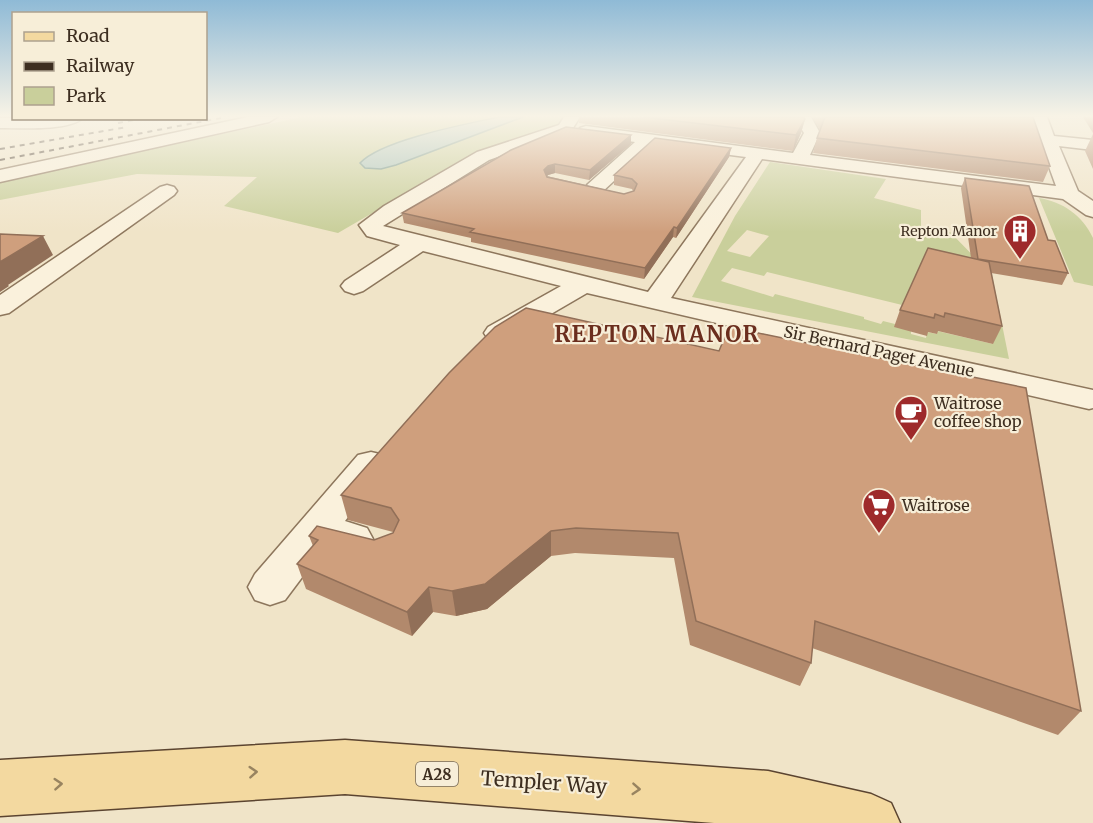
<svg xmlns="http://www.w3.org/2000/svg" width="1093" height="823" font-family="Merriweather,serif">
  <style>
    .green { fill: #c9cf9b; fill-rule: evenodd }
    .water { fill: #a9c4bc; stroke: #6f938a; stroke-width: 1.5 }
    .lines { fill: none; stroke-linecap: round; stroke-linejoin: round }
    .minor-casing { stroke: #8d765c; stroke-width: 3 }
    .major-casing { stroke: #5b4430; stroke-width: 3 }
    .minor { fill: #faf1dc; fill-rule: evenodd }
    .major { fill: #f3d9a0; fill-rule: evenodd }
    .rail { stroke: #3d2e20; stroke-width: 2; stroke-dasharray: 5 5; stroke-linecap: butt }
    .wall { fill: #b2896c }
    .shaded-wall { fill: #916f58 }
    .building { fill: #cf9f7d; stroke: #916f58; stroke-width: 1.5 }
    .oneway { stroke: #988460 }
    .labels { text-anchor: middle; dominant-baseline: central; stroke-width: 4.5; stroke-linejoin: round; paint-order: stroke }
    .far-poi-label { font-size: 14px; fill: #3d2e20; stroke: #f7eed8; text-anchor: end }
    .shield { fill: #f7eed8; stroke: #756857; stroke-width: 1.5 }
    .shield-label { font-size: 15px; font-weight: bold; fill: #3d2e20 }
    .street-label { font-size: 16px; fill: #3d2e20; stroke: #f7eed8 }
    .poi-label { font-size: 16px; fill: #3d2e20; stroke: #f7eed8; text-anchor: start }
    .near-street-label { font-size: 20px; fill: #3d2e20; stroke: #f7eed8 }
    .district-label { font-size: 22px; font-weight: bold; letter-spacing: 1.5px; fill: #6b2e1e; stroke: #f7eed8 }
  </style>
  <rect width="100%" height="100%" fill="#f0e4c8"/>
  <path class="green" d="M302,117H563L559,125L501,143L462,161L338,233L224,206L257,177L137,174L0,200V181Z
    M770,162L886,179L874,198L921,210V228L950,232L992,275L1009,359L692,297L735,216ZM747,230L769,236L750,257L727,251ZM732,268L764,276L767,272L939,314L993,344L937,331V334L927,332L926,338L911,334V328L883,321L881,324L864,319V317L775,294L773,297L721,281Z
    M1039,198C1063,202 1082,215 1093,238V286L1074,282Z"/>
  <path class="water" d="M499,117H523L396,165L381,169L365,168L360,163C381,140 466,124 499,117Z"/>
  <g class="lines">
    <defs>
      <path id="minor" d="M248,117H277L269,122L0,182V170Z
        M564,117H580L571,131L489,160L383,226L648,292L746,157L653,145L602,192H588L585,188L588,184L635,142L580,134L578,131L580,128L586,126L793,153L804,133L794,117H811L820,133L810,155L1056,186L1031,117H1047L1054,136L1093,140V150L1059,146L1078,191L1093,201V217L1086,215L1063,199L762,159L671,298L1093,390V408L1089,409L587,293L508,339L498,341L488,339L484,333L488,327L561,286L423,251L363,291L354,294L345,291L341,286L345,281L400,245L367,236L359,225L384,206L477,152L559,125Z
        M0,118H83C69,131 20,128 0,128Z
        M167,185L174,187L177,191L174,195L9,313L0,315V295L160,187Z
        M371,452L384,455L389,464L345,521L367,528L373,539L367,550L353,555L324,548L285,600L270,605L255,600L248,587L255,574L358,455Z"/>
      <path id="major" d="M345,740L768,771L871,794L891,803L900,823H714L345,794L0,816V760Z"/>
    </defs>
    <use href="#minor" class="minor-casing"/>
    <use href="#major" class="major-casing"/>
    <use href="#minor" class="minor"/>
    <use href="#major" class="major"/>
    <path class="rail" d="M118,123L145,118
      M0,149L127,127
      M0,160L226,117"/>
  </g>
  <path class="wall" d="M579,117H804L805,119L801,133L793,151L579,123Z
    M812,117H1033L1050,166L1043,182L813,153L817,138L820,130Z
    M1083,117H1093V133Z
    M1093,134V169L1085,151Z
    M631,144L589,180L555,173L548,175L547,176L624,194L633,191L632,189L614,185V175L731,148L729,157L676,238L673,237L644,279L471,242V238L404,223L402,213L511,150Z
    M965,178L1048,240L1068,273L1062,285L991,273L1002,326L993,344L938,331L937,334L928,332L927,336L894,327L900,310L971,258L961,188Z
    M449,373L1081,711L1058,735L812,648L811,663L800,686L690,645L674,558L575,553L551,556L487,609L456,616L433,612L412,636L306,589L297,564L313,546L309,536L374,540L393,533V532L348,520L341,495Z"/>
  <path class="shaded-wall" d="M805,119L801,133L793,151L796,135Z
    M631,135V144L589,180L590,170Z
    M731,148L729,157L676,238L677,228Z
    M555,164V173L548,175L544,180V170L548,166Z
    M674,227L673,237L644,279L645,268Z
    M43,236L53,255L8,285L9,286L0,292V262Z
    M551,531V556L487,609L456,616L452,591Z
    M429,587L433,612L412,636L407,612Z"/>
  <path class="building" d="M643,117H804L805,119L796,135Z
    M825,117H1033L1050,166L817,138Z
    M566,127L631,135L590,170L555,164L548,166L544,170L547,177L624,194L634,191L637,184L632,179L614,175L655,138L731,148L677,228L674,227L645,268L470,232L474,229L402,213L511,150Z
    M965,178L1029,186L1048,240L1055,241L1068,273L978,259Z
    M0,234L43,236L0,262Z
    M928,248L989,262L1002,326L945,313L944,317L935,314L934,318L900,310Z
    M526,308L719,351L729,327L1026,388L1081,711L815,621L811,663L696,621L678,533L576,528L551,531L485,584L452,591L429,587L407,612L297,564L318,540L309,536L317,526L374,540L393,533L399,520L391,508L341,495L449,373L495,327Z"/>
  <defs><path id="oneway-chevron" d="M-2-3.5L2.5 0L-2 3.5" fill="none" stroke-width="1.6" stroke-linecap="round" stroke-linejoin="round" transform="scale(1.5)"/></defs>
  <g class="oneway">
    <use href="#oneway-chevron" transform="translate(253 772) rotate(-4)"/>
    <use href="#oneway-chevron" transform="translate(58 784) rotate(-4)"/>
    <use href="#oneway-chevron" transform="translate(636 789) rotate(4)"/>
  </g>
  <linearGradient id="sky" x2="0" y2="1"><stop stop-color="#8fbad6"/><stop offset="0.5" stop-color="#f8f3e6"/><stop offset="1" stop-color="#f8f3e6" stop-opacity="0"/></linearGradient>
  <rect width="1093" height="232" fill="url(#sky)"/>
  <defs>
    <symbol id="building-pin" viewBox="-11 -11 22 30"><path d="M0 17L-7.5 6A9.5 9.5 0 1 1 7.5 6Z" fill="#9e2a2b" stroke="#f7eed8"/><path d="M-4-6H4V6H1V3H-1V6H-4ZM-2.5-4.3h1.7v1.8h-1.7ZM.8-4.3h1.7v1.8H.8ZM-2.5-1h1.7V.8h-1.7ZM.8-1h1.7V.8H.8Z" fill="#fff"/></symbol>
    <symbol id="cafe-pin" viewBox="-11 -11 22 30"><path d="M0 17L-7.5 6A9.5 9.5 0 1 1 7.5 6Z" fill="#9e2a2b" stroke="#f7eed8"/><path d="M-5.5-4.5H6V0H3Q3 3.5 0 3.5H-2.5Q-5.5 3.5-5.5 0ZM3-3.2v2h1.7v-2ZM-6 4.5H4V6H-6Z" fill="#fff"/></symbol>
    <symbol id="supermarket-pin" viewBox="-11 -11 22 30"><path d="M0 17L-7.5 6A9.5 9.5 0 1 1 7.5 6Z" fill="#9e2a2b" stroke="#f7eed8"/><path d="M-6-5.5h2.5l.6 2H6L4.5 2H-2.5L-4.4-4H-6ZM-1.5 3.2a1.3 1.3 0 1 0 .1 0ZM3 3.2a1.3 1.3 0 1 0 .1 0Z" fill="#fff"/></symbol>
  </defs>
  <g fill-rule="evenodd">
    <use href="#building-pin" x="1001" y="212" width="38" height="52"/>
    <use href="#cafe-pin" x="892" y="393" width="38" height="52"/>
    <use href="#supermarket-pin" x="860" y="486" width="38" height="52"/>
  </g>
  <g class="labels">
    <g class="far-poi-label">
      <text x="997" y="231">Repton Manor</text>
    </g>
    <rect class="shield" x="416" y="762" width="42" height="24" rx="4.5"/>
    <g class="shield-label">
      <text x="437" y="774">A28</text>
    </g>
    <g class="street-label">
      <text transform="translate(879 351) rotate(12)">Sir Bernard Paget Avenue</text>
    </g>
    <g class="poi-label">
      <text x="934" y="403">Waitrose<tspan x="934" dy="18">coffee shop</tspan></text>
      <text x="902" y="505">Waitrose</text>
    </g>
    <g class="near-street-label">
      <text transform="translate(544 782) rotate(4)">Templer Way</text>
    </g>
    <g class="district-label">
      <text x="657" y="334">REPTON MANOR</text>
    </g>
  </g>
  <rect x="12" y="12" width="195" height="108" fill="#f7eed8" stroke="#ada18e" stroke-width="1.5"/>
  <rect x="24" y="32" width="30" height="9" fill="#f3d9a0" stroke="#ada18e" stroke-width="1.5"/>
  <text x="66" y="42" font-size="18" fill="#3d2e20">Road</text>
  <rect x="24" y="62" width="30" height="9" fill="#3d2e20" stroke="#ada18e" stroke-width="1.5"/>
  <text x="66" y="72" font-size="18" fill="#3d2e20">Railway</text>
  <rect x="24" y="87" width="30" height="18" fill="#c9cf9b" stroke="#ada18e" stroke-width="1.5"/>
  <text x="66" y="102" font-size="18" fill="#3d2e20">Park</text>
</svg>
